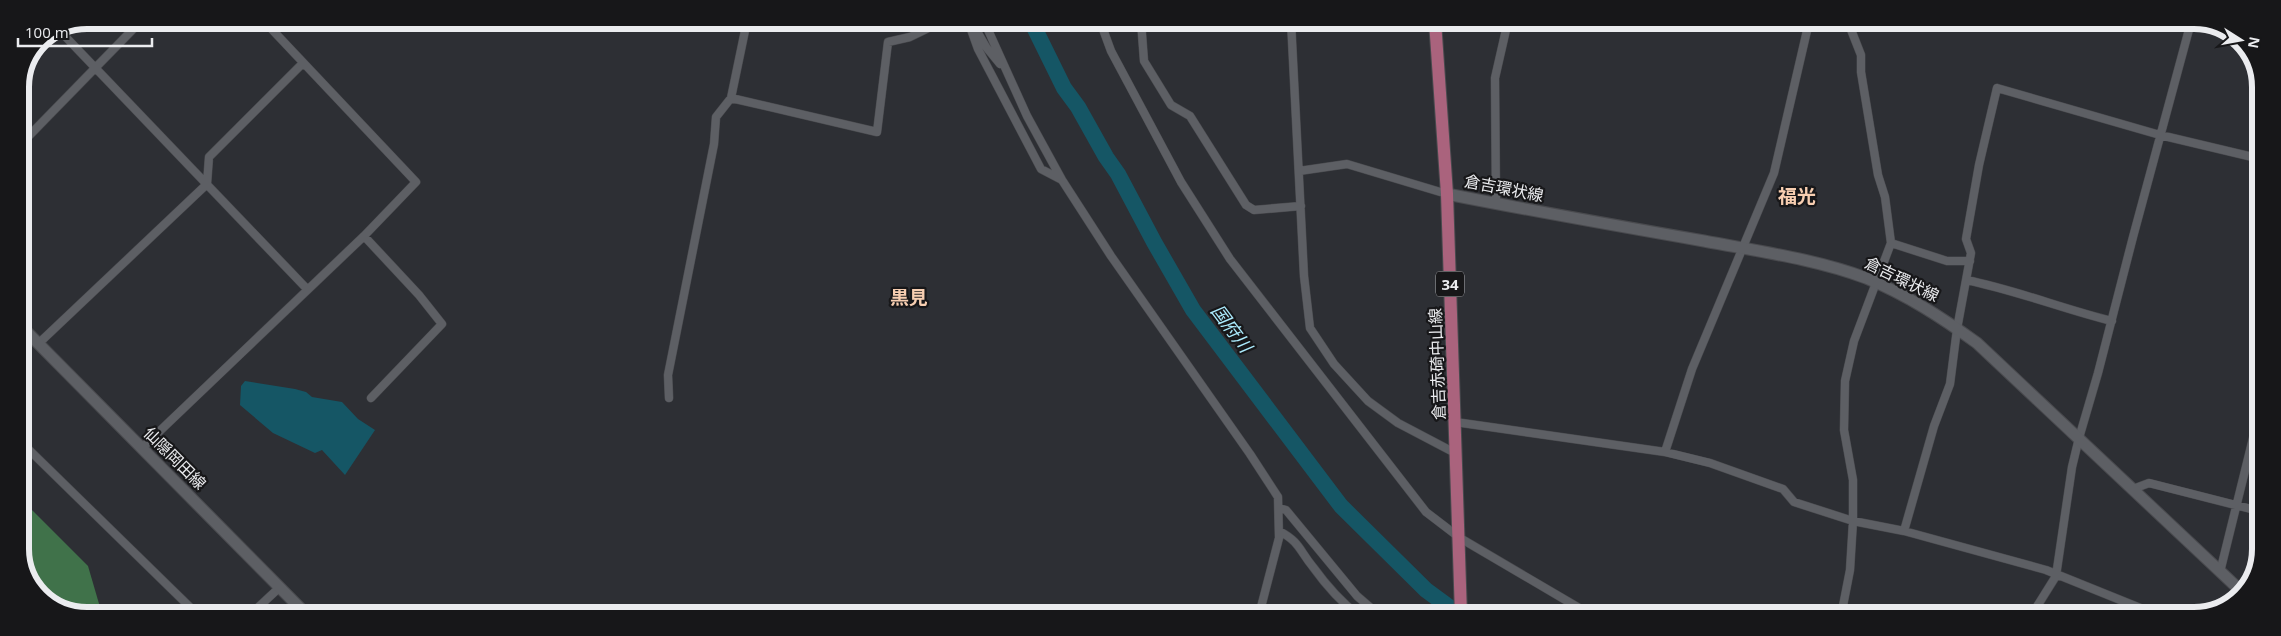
<svg xmlns="http://www.w3.org/2000/svg" width="2281" height="636" font-family="'Open Sans','Noto Sans JP',sans-serif">
  <style>
    .forest { fill: #40724a }
    .water { fill: #155665 }
    .lines { fill: none; stroke-linecap: round; stroke-linejoin: round }
    .river { stroke: #155665; stroke-width: 16 }
    .street-casing { stroke: #494a4e; stroke-width: 9 }
    .secondary-casing { stroke: #494a4e; stroke-width: 13 }
    .primary-casing { stroke: #494a4e; stroke-width: 14 }
    .street { stroke: #5d5f64; stroke-width: 8 }
    .secondary { stroke: #5d5f64; stroke-width: 11 }
    .primary { stroke: #aa637d; stroke-width: 12 }
    .labels { text-anchor: middle; dominant-baseline: central; stroke-width: 4.5; stroke-linejoin: round; paint-order: stroke }
    .shield { fill: #171719; stroke: #abacaf; stroke-width: 1 }
    .shield-label { font-size: 15px; font-weight: bold; fill: #ebecef }
    .street-label { font-size: 16px; fill: #ebecef; stroke: #171719 }
    .water-label { font-size: 18px; font-style: italic; fill: #acecfe; stroke: #171719 }
    .quarter-label { font-size: 19px; font-weight: bold; fill: #f7ceb1; stroke: #171719 }
    .rim { fill: none; stroke: #ebecef; stroke-width: 6 }
  </style>
  <rect width="100%" height="100%" fill="#2d2f34"/>
  <path class="forest" d="M20,498L88,566L102,614H70L60,608L28,572L20,554Z"/>
  <path class="water" d="M245,381L295,389L306,392L312,397L342,402L358,419L375,430L345,475L322,450L315,453L273,433L240,405L241,386Z"/>
  <g class="lines">
    <path class="river" d="M1031,21L1064,88L1078,107L1106,157L1118,174L1154,242L1193,310L1341,506L1426,590L1460,615"/>
    <defs>
      <path id="street" d="M968,21L978,49L1041,169L1062,180
        M984,21L1027,116L1062,180L1111,256L1250,454L1278,497L1279,538L1259,615
        M1100,21L1111,51L1181,182L1230,259L1426,512L1460,538L1591,615
        M1141,21L1144,61L1171,105L1190,116L1246,205L1254,210L1301,206
        M1291,21L1304,276L1310,328L1334,364L1368,401L1398,423L1457,454
        M1848,22L1861,55V72L1878,175L1885,197L1891,243L1854,341L1845,381L1844,430L1853,480V521L1850,570L1842,611L1855,616
        M974,26L986,47L1000,64
        M60,31L307,289
        M731,98L877,132L888,42L910,37L943,21
        M20,145L142,20
        M1299,171L1347,164L1447,194
        M1496,203L1495,78L1508,21
        M364,236L419,295L442,324L371,398
        M1891,243L1947,261H1970
        M1966,280C2016,290 2063,309 2112,321
        M38,344L207,184L209,157L302,64
        M669,398L668,375L714,144L716,117L731,98L747,21
        M1455,422L1665,452L1710,463L1783,489L1794,502L1853,521L1904,531L2046,570L2160,616
        M20,441L197,614
        M143,447L364,236L416,182L263,20
        M1665,452L1692,369L1774,173L1809,22
        M2133,489L2149,483L2259,511
        M1279,508L1286,510L1357,596L1379,615
        M1279,531C1300,542 1299,550 1313,567C1326,585 1341,602 1358,615
        M1904,531L1934,426L1950,384L1957,329L1971,253L1966,239L1979,165L1997,88L2160,135L2261,159
        M2220,572L2259,414
        M251,614L280,587
        M2031,616L2056,576L2072,467L2079,438L2098,373L2133,237L2191,22"/>
      <path id="secondary" d="M1447,194C1533,211 1618,226 1704,241C1756,251 1816,259 1866,278C1907,295 1941,317 1977,343L2242,592
        M20,325L306,614"/>
      <path id="primary" d="M1435,21L1447,194L1461,615"/>
    </defs>
    <use href="#street" class="street-casing"/>
    <use href="#secondary" class="secondary-casing"/>
    <use href="#primary" class="primary-casing"/>
    <use href="#street" class="street"/>
    <use href="#secondary" class="secondary"/>
    <use href="#primary" class="primary"/>
  </g>
  <g class="labels">
    <rect class="shield" x="1436" y="271.5" width="28" height="25" rx="4"/>
    <g class="shield-label">
      <text x="1450" y="284">34</text>
    </g>
    <g class="street-label">
      <text transform="translate(1504 188) rotate(11)">倉吉環状線</text>
      <text transform="translate(1902 279) rotate(26)">倉吉環状線</text>
      <text transform="translate(1437 364) rotate(-92)">倉吉赤碕中山線</text>
      <text transform="translate(175 458) rotate(45)">仙隠岡田線</text>
    </g>
    <g class="water-label">
      <text transform="translate(1232 328) rotate(53)">国府川</text>
    </g>
    <g class="quarter-label">
      <text x="1797" y="196">福光</text>
      <text x="909" y="297">黒見</text>
    </g>
  </g>
  <path d="M0 0H2281V636H0ZM87 29H2194A58 58 0 0 1 2252 87V549A58 58 0 0 1 2194 607H87A58 58 0 0 1 29 549V87A58 58 0 0 1 87 29Z" fill="#171719" fill-rule="evenodd"/>
  <path class="rim" d="M87 29H2194A58 58 0 0 1 2252 87V549A58 58 0 0 1 2194 607H87A58 58 0 0 1 29 549V87A58 58 0 0 1 87 29Z"/>
  <g transform="translate(2241 40) rotate(101)" stroke="#171719" stroke-width="4" paint-order="stroke">
  <path d="M0-4L9 19L0 12L-9 19Z" fill="#ebecef"/>
  <text y="-8" font-size="14" font-weight="bold" text-anchor="middle" fill="#ebecef">N</text>
  </g>
  <path d="M18 38v8h134v-8" fill="none" stroke="#ebecef" stroke-width="2.5"/>
  <text x="25" y="38" font-size="15" fill="#ebecef" stroke="#171719" stroke-width="4" paint-order="stroke">100 m</text>
</svg>
